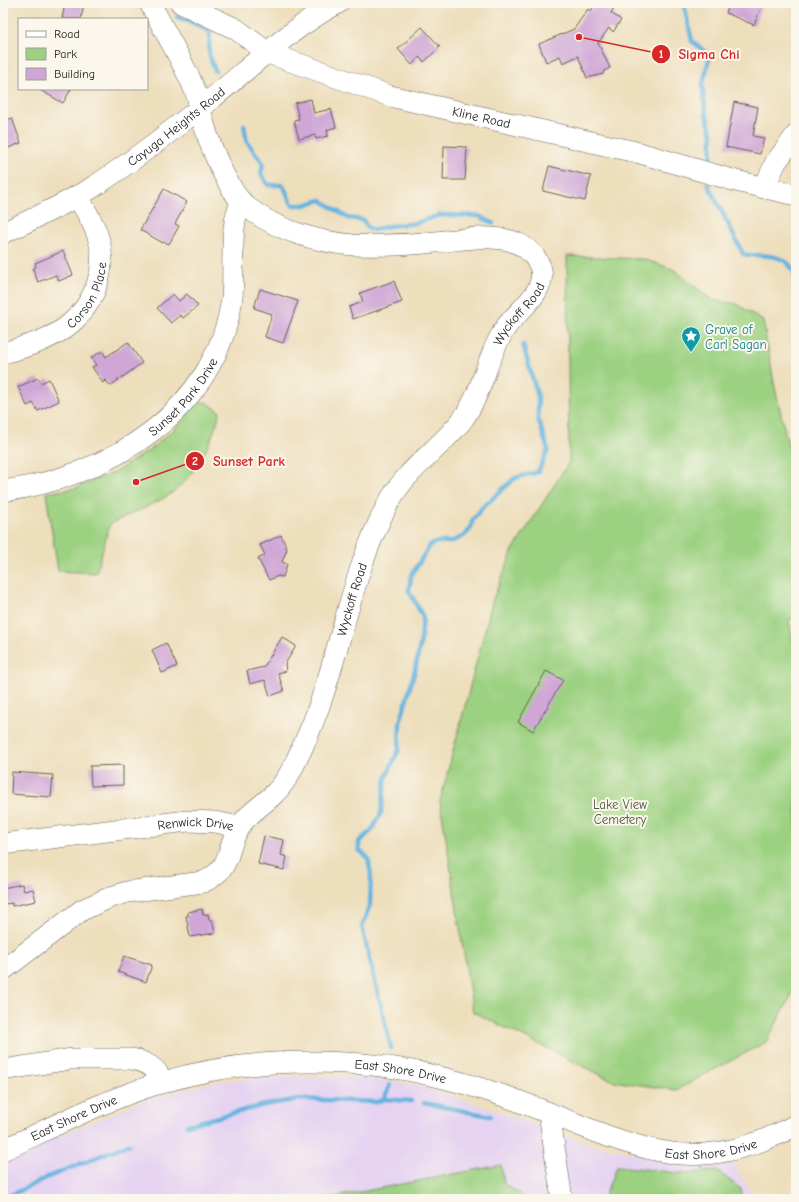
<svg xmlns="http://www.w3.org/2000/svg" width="799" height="1202" font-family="'Comic Neue',sans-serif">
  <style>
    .built { fill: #e5d3f1 }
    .green { fill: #9dd182; stroke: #5c764f }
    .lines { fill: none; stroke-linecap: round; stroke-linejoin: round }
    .stream { stroke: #64b4df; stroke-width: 4.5 }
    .building { fill: #cfa6d6 }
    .minor-casing { stroke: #656054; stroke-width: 22 }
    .minor { stroke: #fff; stroke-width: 21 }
    .labels { text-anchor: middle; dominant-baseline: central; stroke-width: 4; stroke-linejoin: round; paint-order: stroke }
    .street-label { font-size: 13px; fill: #1c1c1c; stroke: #fbf7ec }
    .culture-label { font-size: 13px; fill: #0d838f; stroke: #fbf7ec; text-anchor: start }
    .park-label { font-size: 13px; fill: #495b40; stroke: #fbf7ec }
    .leader { fill: none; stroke: #d62828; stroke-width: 1.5 }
    .callout-dot { fill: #d62828; stroke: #fbf7ec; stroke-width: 1.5 }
    .mark-label { font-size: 12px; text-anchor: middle; font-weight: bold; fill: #fff }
    .callout-label { font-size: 14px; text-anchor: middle; font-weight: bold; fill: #d62828; stroke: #fbf7ec; stroke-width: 4; stroke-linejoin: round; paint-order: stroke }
  </style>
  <rect width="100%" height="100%" fill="#fbf7ec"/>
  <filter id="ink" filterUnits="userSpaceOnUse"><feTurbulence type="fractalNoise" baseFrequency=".025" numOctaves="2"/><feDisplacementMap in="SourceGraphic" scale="8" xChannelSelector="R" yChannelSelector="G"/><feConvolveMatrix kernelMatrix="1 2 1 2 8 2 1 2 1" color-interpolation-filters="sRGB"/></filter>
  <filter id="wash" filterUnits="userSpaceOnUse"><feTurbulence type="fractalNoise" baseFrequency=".012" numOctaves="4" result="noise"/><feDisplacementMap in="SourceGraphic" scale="16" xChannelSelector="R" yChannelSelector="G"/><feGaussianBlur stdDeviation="0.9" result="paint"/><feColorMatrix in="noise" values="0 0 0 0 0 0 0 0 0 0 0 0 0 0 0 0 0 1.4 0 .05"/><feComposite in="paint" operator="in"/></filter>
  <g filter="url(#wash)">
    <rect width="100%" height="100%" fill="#eddebc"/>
    <path class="built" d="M281,1077H362L416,1085L485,1107L589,1144L678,1162L730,1160L756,1199H3V1163L59,1136L148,1099L215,1082Z"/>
    <path class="green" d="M567,256L643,259L673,269L712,300L737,304L763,321L775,388L796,479V618L789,620L793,642H796V989L792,994L766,1042L676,1090L613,1081L473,1012L440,801L493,599L513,550L569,462Z
      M197,401L208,403L220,412C212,442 198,472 173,492C159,503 127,515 110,524L96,573L58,571L46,493L76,488L115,472L151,449L184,420Z
      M501,1165L504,1184L519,1193L525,1199H324Z
      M617,1166L678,1173L717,1171L741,1189L743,1199H603Z"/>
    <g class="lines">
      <path class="stream" d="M681,3L685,9L692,41L708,54L709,59L703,83V92L706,113L712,135L711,164
        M177,17L189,21L210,32L209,54L215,71
        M244,125L247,142L263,163L261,174L268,185H282C288,191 287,199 293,205H304L321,200L348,218L363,220L367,227L373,230L389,226L416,223L440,215L479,216L493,223
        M708,184L743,254C748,256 753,255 759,255C780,256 794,260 796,283
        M391,1048L362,927L370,904L371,875L368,858L359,850V842L372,830L381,813L386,778L399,749L400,723L415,670L421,640L423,617L409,591L411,576L430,545L437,542H451L464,536L471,528L472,521L482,508L515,478L538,472L548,450L538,419V397L523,345
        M384,1099L411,1101
        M424,1103L490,1116
        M187,1125L265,1105L299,1099L378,1102L384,1099L390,1084
        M3,1199L48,1177L129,1144"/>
    </g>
    <g id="blocks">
      <path class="building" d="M65,3H84L81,19H62Z
        M596,3H617L611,13L621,20L613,32L609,28L598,43L610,68L604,71L603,74L587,78L578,56L563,63L560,56L546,62L539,44L574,29L588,9L591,11Z
        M730,3H763L754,25L726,13Z
        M422,27L440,47L424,62L419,57L412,65L398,49Z
        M38,89H71L63,103Z
        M311,99L314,113L331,109L336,127L327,130L328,136L316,139L315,135L299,139L294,120L299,119L295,103Z
        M734,102L758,107L753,136L764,138L760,154L726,147Z
        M12,118L21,143L3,150V122Z
        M444,146L467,147L465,180H443Z
        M549,166L591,176L585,201L543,191Z
        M164,189L187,202L175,224L179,226L169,244L164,242L163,243L140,230Z
        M63,251L73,275L59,281L56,275L38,282L33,269L36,267L35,263Z
        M394,281L402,302L353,319L349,307L363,302L360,293Z
        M260,289L298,301L283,343L265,337L272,314L254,308Z
        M173,294L179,301L187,294L198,306L183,318L180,315L171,323L157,308Z
        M128,342L142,363L110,386L106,380L103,383L92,367L96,365L91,358L102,351L106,357Z
        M38,378L41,383L49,379L59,401L38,411L33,403L27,406L18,387Z
        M281,535L287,549L282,562L287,564L283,577L278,576L269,580L258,559L265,555L260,545Z
        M282,637L296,646L285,664L286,671L278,673L284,691L270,696L265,680L250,684L247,671L264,667Z
        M166,643L177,666L162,673L152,650Z
        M546,671L563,680L533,731L518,722Z
        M123,765V785L91,786L90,766Z
        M12,772L53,775L51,797L11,794Z
        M264,836L284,840L281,855L287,857L284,870L258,864Z
        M22,884L24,891L33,889L36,901L12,906V903L5,904L3,888Z
        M202,909L203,915L208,914L209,920H212L215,933L190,937L186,916H188V912Z
        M124,956L152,965L146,982L118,972Z"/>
    </g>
  </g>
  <g filter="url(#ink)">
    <use href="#blocks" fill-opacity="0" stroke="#656054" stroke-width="1"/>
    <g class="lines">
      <defs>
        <g id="minor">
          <path id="s1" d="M181,3L236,29L268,53L390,96L640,153L736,181L796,195"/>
          <path d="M764,188L776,162L796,135"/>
          <path id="s2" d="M3,233C32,219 62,206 90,189C128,165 165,136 200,108C245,73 287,30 338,3"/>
          <path id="s3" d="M3,353C25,347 53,339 70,324C95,303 109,266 97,234C93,221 84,208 77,196"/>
          <path id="s4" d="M3,491C108,478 218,410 232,297C235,272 228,222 242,202"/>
          <path id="s5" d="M3,844L187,821L215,822L239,827"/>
          <path id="s6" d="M3,970L82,910L111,897L127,892L203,882C235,867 224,850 240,826C249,812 265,804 276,792C288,780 295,763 302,748C339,670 347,580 388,504C406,469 440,449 463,419C483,392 487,355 506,327C518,310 551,289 539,264C533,253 523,244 511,241C487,234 460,240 435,242C408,245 381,246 353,245C317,242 276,230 247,207C229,193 210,146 204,124C201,114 200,103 196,93C184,62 165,33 150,3"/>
          <path d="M3,1070L71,1059H132C147,1062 156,1068 163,1082"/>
          <path d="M549,1113L562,1199"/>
          <path id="s7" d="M3,1150C55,1126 108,1098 164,1082C222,1064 284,1060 345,1063C400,1065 455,1079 507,1097C556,1114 609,1141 660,1151C707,1161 755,1147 796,1125"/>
        </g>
      </defs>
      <use href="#minor" class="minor-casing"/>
      <use href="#minor" class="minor"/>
    </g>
  </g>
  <defs>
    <symbol id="sight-pin" viewBox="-11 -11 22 30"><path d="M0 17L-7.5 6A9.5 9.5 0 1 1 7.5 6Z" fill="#0f9aa8" stroke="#fbf7ec"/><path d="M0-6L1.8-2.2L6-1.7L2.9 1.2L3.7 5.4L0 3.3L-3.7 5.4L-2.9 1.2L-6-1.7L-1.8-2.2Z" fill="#fff"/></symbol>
  </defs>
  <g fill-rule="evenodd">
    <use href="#sight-pin" x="680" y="325" width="22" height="30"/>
  </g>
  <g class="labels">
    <g class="street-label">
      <text stroke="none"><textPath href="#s1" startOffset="324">Kline Road</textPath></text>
      <text stroke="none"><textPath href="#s2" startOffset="204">Cayuga Heights Road</textPath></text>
      <text stroke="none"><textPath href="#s3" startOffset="108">Corson Place</textPath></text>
      <text stroke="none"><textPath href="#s6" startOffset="888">Wyckoff Road</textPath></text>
      <text stroke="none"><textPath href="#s4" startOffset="209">Sunset Park Drive</textPath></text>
      <text stroke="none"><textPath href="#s6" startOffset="552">Wyckoff Road</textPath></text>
      <text stroke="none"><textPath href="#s5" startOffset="194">Renwick Drive</textPath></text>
      <text stroke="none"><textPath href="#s7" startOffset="414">East Shore Drive</textPath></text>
      <text stroke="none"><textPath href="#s7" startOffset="78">East Shore Drive</textPath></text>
      <text stroke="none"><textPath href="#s7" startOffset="738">East Shore Drive</textPath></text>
    </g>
    <g class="culture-label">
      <text x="705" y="329">Grave of<tspan x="705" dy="15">Carl Sagan</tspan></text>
    </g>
    <g class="park-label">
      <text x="620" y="804">Lake View<tspan x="620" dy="15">Cemetery</tspan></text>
    </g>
  </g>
  <path class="leader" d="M579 37L661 54M136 482L195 461"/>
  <g class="callout-dot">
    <circle cx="579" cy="37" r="4"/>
    <circle cx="136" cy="482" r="4"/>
    <circle cx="661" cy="54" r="10"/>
    <circle cx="195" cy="461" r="10"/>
  </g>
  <g class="mark-label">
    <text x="661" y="58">1</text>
    <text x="195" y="465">2</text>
  </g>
  <g class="callout-label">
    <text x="709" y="59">Sigma Chi</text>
    <text x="249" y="466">Sunset Park</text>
  </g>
  <rect width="799" height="1202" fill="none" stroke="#fbf7ec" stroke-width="16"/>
  <rect x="18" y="18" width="130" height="72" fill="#fbf7ec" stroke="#a29f99"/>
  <rect x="26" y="31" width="20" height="6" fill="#ffffff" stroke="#a29f99"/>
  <text x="54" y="38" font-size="12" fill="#1c1c1c">Road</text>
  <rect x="26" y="48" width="20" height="12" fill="#9dd182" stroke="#a29f99"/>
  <text x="54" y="58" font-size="12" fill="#1c1c1c">Park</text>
  <rect x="26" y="68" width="20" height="12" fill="#cfa6d6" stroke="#a29f99"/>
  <text x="54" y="78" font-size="12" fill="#1c1c1c">Building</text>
</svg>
